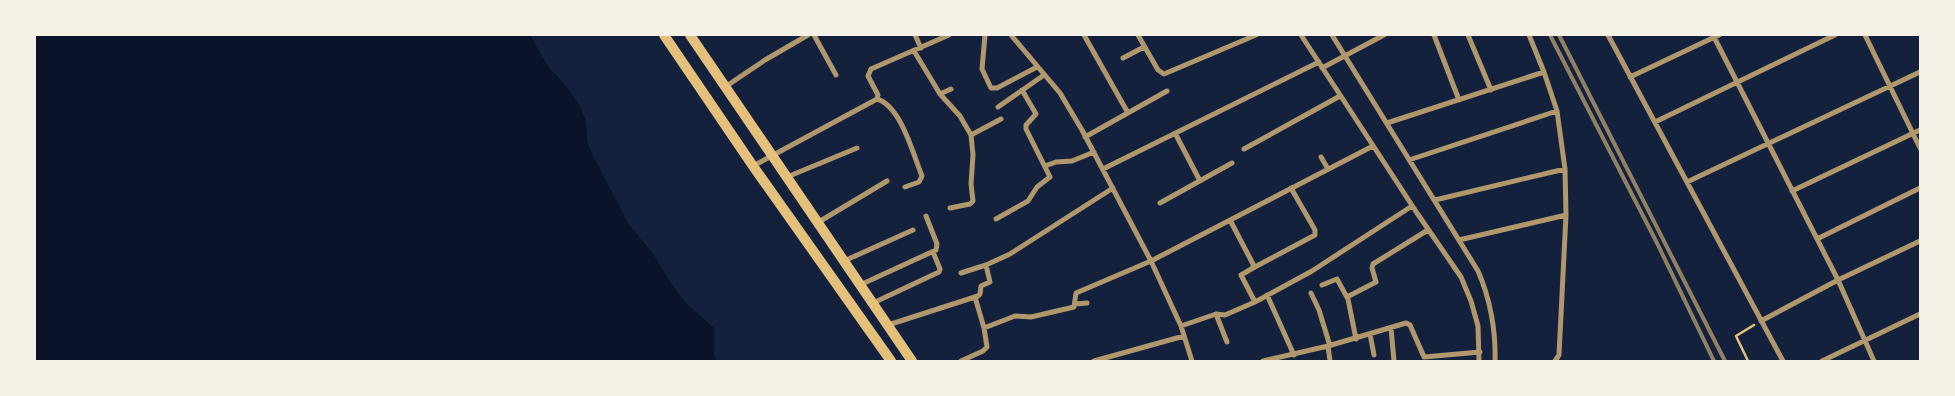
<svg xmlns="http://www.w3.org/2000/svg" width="1955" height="396" font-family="Raleway,sans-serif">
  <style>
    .water { fill: #0b132b }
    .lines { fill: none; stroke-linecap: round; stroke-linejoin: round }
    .path { stroke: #e5c07b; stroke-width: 2.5 }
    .minor { stroke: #b1986c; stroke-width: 5 }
    .trunk { stroke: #e5c07b; stroke-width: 10 }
    .rail { stroke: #918062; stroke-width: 4 }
  </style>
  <rect width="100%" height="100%" fill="#14213d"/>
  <path class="water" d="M35,35H530L548,66L566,86L580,106L586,122L587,141L592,154L628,223L654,255L672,285L687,304L714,328V355L716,361H35Z"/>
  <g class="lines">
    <path class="path" d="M1748,361L1736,336L1754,325"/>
    <path class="minor" d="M814,35L836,75
      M915,35L921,48
      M985,35L982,69L991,88H997L1037,67
      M1011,35L1060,93L1082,130L1151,261L1181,326L1192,361
      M1084,35L1128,113
      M1138,35L1158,70L1164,74L1256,35
      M1301,35L1417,213L1461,277L1471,301L1478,326L1479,361
      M1332,35L1478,271C1490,298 1496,331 1495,361
      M1434,35L1459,100
      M1468,35L1491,90
      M1529,35L1544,72L1557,111L1565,169L1566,215L1559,355L1555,361
      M1608,35L1783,361
      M1713,35L1838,280L1874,361
      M1865,35L1920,148
      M914,51L940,94L960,116L971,135L973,155L971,184L973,201L970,204L950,208
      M1123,58L1144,47
      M1322,68L1384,35
      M1630,77L1719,35
      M725,87L765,60L808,35
      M940,94L951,89
      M877,99C901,106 913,154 922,176L919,182L905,187
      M998,107L1044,75
      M1655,122L1835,35
      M1387,123L1544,72
      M1175,133L1200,181
      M971,135L1001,119
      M1085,137L1167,91
      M1244,149L1340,96
      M1321,157L1328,169
      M1409,160L1557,111
      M753,166L877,99L878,95L868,76L871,69L949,35
      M1045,166L1056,162L1072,161L1094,152
      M1103,169L1319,62
      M787,177L857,148
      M1687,182L1920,72
      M1792,191L1920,130
      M1435,200L1565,169
      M1160,203L1232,163
      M996,219L1028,201L1037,187L1050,177L1026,129V125L1036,114L1022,90
      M1230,220L1253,264V268L1241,275L1255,302
      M817,223L887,181
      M1817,239L1920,188
      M1459,240L1566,215
      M844,261L913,230
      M1253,268L1315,235V230L1291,188
      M961,273L986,265L1010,254L1113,188
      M860,285L936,250L937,244L926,216
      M1322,285L1337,279L1348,299L1356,339
      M1311,293L1319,310L1330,346
      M1267,295L1294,355
      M1347,297L1376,282L1372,268L1373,264L1428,230
      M873,303L939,272L940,269L933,252
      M1075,304L1087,303
      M1216,314L1227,342
      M1761,321L1838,280L1920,241
      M888,325L978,296L980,294L981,286L990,282L986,265
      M1181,326L1216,314L1225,315L1255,302L1312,271L1412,206
      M984,328L1015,316L1031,317L1074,307L1076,293L1151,261L1373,146
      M1391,328L1394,361
      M1370,334L1374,355
      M1328,346L1330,361
      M961,361L983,351L987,347L984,328L975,297
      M1094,361L1184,336
      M1263,361L1328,346L1406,323L1410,325L1424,357L1480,352
      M1822,361L1920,314"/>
    <path class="trunk" d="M664,35L753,166L891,361
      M690,35L912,361"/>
    <path class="rail" d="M1550,35L1657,243L1714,361
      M1559,35L1725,361"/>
  </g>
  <rect width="1955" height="396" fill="none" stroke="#f6f1e7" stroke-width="72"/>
</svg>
